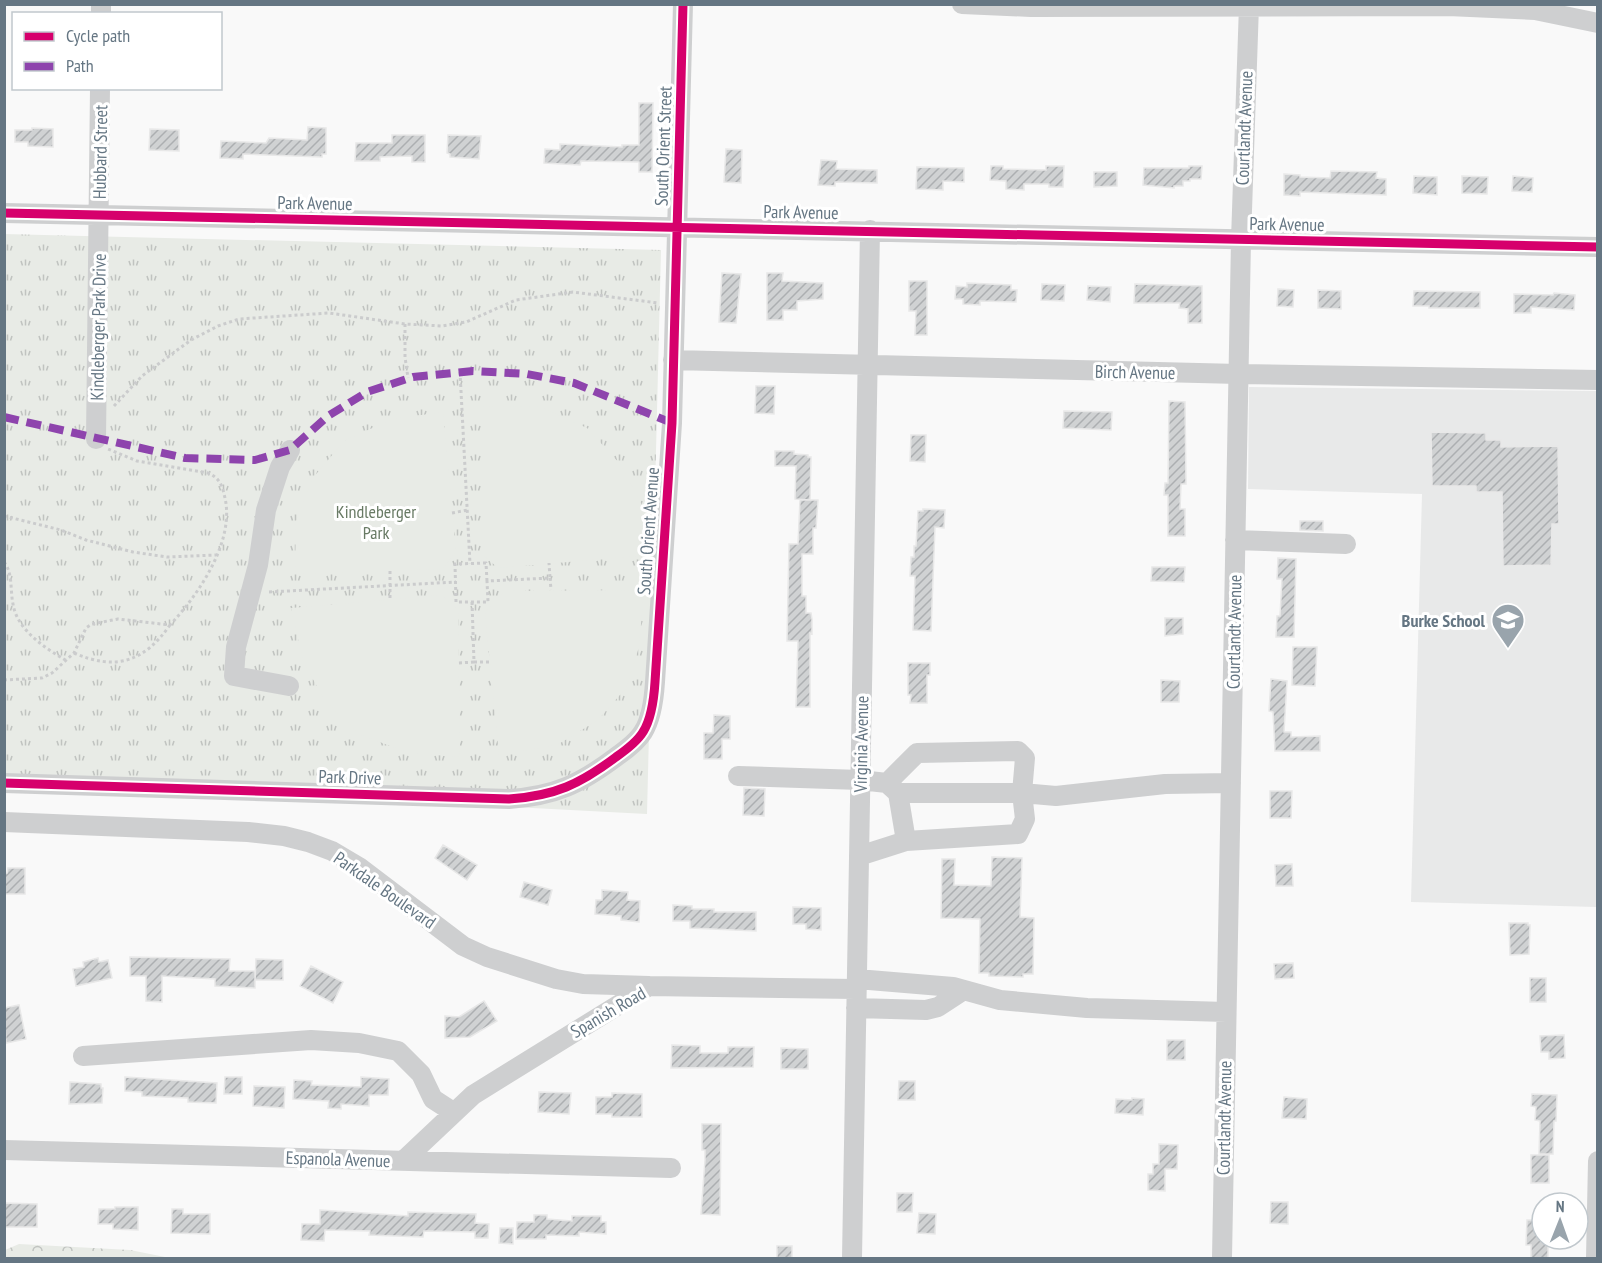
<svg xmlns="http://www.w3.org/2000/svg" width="1602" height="1263" font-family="'PT Sans Narrow',sans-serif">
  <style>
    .built { fill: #e8e9e9 }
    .grass { fill: url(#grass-tufts) }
    .forest { fill: url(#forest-crowns) }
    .pitch { fill: #e8ebe6 }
    .building { fill: url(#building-hatch); stroke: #e8e8e8; stroke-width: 1.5 }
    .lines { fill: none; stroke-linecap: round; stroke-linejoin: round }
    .path { stroke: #cbcccd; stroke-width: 3; stroke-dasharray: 3 3; stroke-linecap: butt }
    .minor { stroke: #cecfd0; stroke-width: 20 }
    .quiet { stroke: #8e44ad; stroke-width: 8; stroke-dasharray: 15 8; stroke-linecap: butt }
    .cycleway-casing { stroke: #fff; stroke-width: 13 }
    .cycleway { stroke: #d6006c; stroke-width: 9 }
    .labels { text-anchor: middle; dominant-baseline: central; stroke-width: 6; stroke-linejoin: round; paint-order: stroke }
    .street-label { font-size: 18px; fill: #657683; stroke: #fff }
    .park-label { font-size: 18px; fill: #687a64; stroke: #fff }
    .poi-label { font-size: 18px; font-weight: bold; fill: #657683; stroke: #fff; text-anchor: end }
  </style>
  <defs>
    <pattern id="grass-tufts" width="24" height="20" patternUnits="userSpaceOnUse" patternTransform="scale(1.5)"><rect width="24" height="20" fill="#e8ebe6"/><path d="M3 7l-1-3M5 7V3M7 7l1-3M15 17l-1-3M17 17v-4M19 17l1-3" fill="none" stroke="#c0c3c0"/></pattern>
    <pattern id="forest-crowns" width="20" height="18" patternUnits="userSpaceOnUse" patternTransform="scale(1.5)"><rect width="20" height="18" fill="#e8ebe6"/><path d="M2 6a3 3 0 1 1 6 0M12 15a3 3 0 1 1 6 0" fill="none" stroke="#c0c3c0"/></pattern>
    <pattern id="building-hatch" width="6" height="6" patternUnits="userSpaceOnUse" patternTransform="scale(1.5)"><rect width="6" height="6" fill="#d0d2d3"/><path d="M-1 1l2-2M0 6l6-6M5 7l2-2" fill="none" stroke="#acafb1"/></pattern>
  </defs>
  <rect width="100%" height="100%" fill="#f9f9f9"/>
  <path class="built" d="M1249,387L1597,391L1596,907L1411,902L1422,494L1248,489Z"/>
  <path class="grass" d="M4,234L661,250L647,814L5,780Z"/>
  <path class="forest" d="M19,1244L130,1250L170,1258H5V1250Z"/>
  <path class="pitch" d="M481,406L540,407L587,428L621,465L642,505L648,555L498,568L481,553Z
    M443,412L456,552L442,569L295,574L296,522L312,479L344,441L392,419Z
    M644,590L639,647L626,688L598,720L557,745L499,755L485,613L504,591Z
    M442,595L458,610L460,757L409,753L361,735L325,701L303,661L291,608Z"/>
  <path class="building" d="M639,103H653L652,172H639V162L581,161L580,165L544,163L545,149L560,150V144L622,147V145H639Z
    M308,127L326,128V154H322V157L243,154V159L220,158L221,141L266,143L269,138L307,140Z
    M32,128L53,129V147L28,146V142H15V130H32Z
    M150,129L179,130V151L149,150Z
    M392,135H425V162H412V156L380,157V161H355L356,143H392Z
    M448,135L481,136L479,159L450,157V154L447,153Z
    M726,149L742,150L741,183L724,182Z
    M821,160L837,161L836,169L877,170V183L835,182V186L818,185Z
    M991,166H1003V169L1046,170V166H1064L1063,187H1049V184H1024V190L1006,189V181L990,180Z
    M1189,166H1202L1201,179H1190V181H1183V186H1174V188L1143,185L1144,168H1189Z
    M917,167L964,168V182L943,181V190L916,189Z
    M1331,171L1377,172L1376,178L1386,179V195L1300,192V196L1284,195V174L1300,175V177L1330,178Z
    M1094,172H1117V186L1094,187Z
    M1414,176L1437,177V195L1413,193Z
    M1462,176L1488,177L1487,194L1462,193Z
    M1513,176L1533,178L1532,192L1512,191Z
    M722,273L741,274L736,323L719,322Z
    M767,273H783L782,281L823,283V299L797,301V310H783V320H767Z
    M909,281H927V335H915L916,311H909Z
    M967,283L1011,285V290H1017L1016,302L980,301V305L963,304V299H955L956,286L967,287Z
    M1042,284L1065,285L1064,301L1041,300Z
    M1135,284L1202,286V323H1188V309L1179,308L1180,303H1134Z
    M1088,286L1111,287L1110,302L1087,300Z
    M1278,289L1294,290L1293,307L1277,306Z
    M1318,290L1341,291V309L1318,308Z
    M1414,291L1480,292V308H1429V306H1413Z
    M1554,293L1575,295L1574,310L1531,307V313H1514V294L1553,295Z
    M756,386H775L774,414L755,413Z
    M1169,401L1185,402L1186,484H1181L1180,509H1185V536H1168V495H1164L1165,483H1168Z
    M1064,411L1112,412L1111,430L1063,428Z
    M1431,432L1486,433V440H1501V447L1558,446L1559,524H1552L1551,565L1503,566L1502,492H1476V486H1432Z
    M911,435H926L925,462L910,461Z
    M775,451H794V454L808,455V457H811L810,500L795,499L796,466H775Z
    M800,500H818L816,528H813V554H802V596H806V613H811L812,619V634L810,633V707H796L798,641H787L789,544H798Z
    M923,509L945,510L944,528L935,527L931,631L913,630L915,576H910L911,557H914V546H916L918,511H923Z
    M1300,521H1323V531L1300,530Z
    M1278,558L1296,559L1294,637H1276L1277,616H1280L1282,579H1277Z
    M1152,567H1185L1184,582L1151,581Z
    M1165,618H1183V634L1165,636Z
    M1293,647H1317L1315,686L1292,685Z
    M908,663H930V675H927V703H910L911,695H908Z
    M1271,679L1287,681L1284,732H1291V737L1320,736V751H1275L1273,712L1269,711Z
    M1161,680L1180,681L1179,702H1161Z
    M714,715L730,716V739H722V759H704V733H713Z
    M744,788L765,789L764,816L743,815Z
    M1270,791H1292L1291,818H1270Z
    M443,845L477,865L467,880L435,858Z
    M992,857L1022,858L1020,917L1034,918L1033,974H1023V977L989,976V973H979L980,919L941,918L942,859H955L954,885L991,886Z
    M1292,864L1293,886H1276L1275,865Z
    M8,868H25V894H4V873H7Z
    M524,882L552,890L548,905L520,897Z
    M602,890L628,892L627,900L640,901L639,922L621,920V916L595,914L596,900H602Z
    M673,905L692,906V909H714V912H756V931L690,928V921H673Z
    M793,907L821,908V930L806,929V924H793Z
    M1509,923H1528V925H1530L1529,954L1510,955Z
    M130,957L230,959L229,971H255V988L215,986V979L162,976V1002L146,1001V976H130Z
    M98,958L99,962L108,960L112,978L76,986L73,969L84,967L83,962Z
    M256,959L283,960V980H255Z
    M1293,963L1294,978L1275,979L1274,964Z
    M311,966L343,982L333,1003L300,986Z
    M1530,978H1546V1002H1530Z
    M484,1001L497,1021L470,1037L445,1038V1016L459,1017Z
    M19,1005L26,1039L6,1043L4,1008Z
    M1564,1035L1565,1058L1549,1059V1052H1541L1540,1036Z
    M1167,1040H1185V1060H1167Z
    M672,1045L700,1046V1053H728V1047H754L753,1067L671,1068Z
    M781,1048L808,1049V1069H781Z
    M125,1077L217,1083L216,1103L188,1102V1098L142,1096V1092L125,1091Z
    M225,1077H242V1094H224Z
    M361,1077L389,1079L388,1095H369V1106L341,1104V1109L328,1108L329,1101L293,1099L294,1080L312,1081L311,1085L361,1087Z
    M899,1081H915V1100H898Z
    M70,1082L101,1084V1088H103L102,1103L69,1104Z
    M254,1086L285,1087L284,1108L253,1106Z
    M539,1092L571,1093L569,1114L538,1112Z
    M612,1093L642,1094V1117H612V1114H596V1097H612Z
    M1532,1094L1557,1095L1556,1121H1554L1553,1154H1539L1540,1121L1535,1120L1536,1107L1531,1106Z
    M1284,1097L1307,1099L1306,1119L1282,1118Z
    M1132,1098L1144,1099L1143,1115L1115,1113L1116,1099L1132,1100Z
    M702,1124H721L720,1215L701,1214L705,1160V1150H702Z
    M1159,1144L1178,1145L1177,1169H1165V1191L1148,1190V1174H1153V1164H1159Z
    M1531,1155H1549V1183H1531Z
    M897,1193H913L912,1212H897Z
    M1271,1202H1288V1224L1270,1223Z
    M4,1203L37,1204V1227H4Z
    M115,1207H138V1230L113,1229V1224H98L99,1209H115Z
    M172,1209H183V1214H210V1234L171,1233Z
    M320,1210L408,1216V1212L476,1214L475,1223L489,1224L488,1238H475V1232L424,1231L423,1237L369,1235L370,1231L325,1230L324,1241L301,1240L302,1224H320Z
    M919,1213L936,1214L935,1234L917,1233Z
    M534,1215H547V1219L572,1221V1216H601V1222H606V1234L579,1232V1236L546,1235V1239H516L517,1222H534Z
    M1527,1220H1542V1239H1548V1258H1531V1245H1526Z
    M500,1228H513V1244L499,1243Z
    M777,1246H792V1258H777Z"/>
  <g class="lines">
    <path class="path" d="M405,324V357L408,378
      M460,372L470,564
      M114,406L142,376L191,340L218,326L239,319L329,313L405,324L442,326L466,322L516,300L573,292L658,303
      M452,513L468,510
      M4,516L61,530L86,540L133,552L167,557L216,555
      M4,562C13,573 10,590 13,604C17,630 45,648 67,661
      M390,571V599
      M550,578L551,590
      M487,581L486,563L455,564L456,602H488L487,581L550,578L549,563
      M269,592L456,582
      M74,653C116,671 144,662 170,625
      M474,662H490
      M459,663L474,662L472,602
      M4,680L42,678L52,673L74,653L86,628L92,624L118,619L170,625C199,594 237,539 224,494C222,484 218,477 208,473L137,461L108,449"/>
    <path class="minor" d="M962,4L1031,7L1448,6L1535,10L1598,23
      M101,14V4
      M4,213L1598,247
      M673,360L1239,374L1598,380
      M96,439L100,88
      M1235,540L1346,544
      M289,686L234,676L236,647L258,565L266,510L280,467L290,450
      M738,776L860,780L887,783L898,793H1022L1056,796L1165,784L1231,783
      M4,783L509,799C555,796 580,784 616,757C626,750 637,742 643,732C652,718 654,698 655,682L672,423L683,4
      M887,783L917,753L1018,751L1025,758L1022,793L1025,819L1018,834L906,841L898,793
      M4,822L248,832L284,836L308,842L332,851L359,867L463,946L487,957L556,979L583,984L649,986
      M859,856L906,841
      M857,979L953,987L1000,1000L1087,1008L1226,1012
      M856,1008L926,1010L938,1007L964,990
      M83,1056L311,1040L359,1043L398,1051L421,1074L433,1099L453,1112
      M4,1150L671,1168
      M403,1161L473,1095L649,986L856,989
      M852,1258L870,230
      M1222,1258L1241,240L1249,5
      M1596,1258L1598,1161"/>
    <path class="quiet" d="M4,417L185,458L255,460L290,450L328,416L367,392L413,377L473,371L527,374L574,383L672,423"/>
    <defs>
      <path id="cycleway" d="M4,213L1598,247
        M4,783L509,799C555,796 580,784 616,757C626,750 637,742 643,732C652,718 654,698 655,682L672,423L683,4"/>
    </defs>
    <use href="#cycleway" class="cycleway-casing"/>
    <use href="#cycleway" class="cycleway"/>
  </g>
  <defs>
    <symbol id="school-pin" viewBox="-11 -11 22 30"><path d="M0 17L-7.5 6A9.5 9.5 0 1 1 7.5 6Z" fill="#99a4ac" stroke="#fff"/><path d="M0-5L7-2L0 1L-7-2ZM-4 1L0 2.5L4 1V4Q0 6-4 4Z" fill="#fff"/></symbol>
  </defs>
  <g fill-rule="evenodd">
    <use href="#school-pin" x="1489" y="601" width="38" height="52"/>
  </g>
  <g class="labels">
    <g class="street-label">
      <text transform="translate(1244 128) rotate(-88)">Courtlandt Avenue</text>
      <text transform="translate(663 146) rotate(-88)">South Orient Street</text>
      <text transform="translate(100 152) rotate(-89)">Hubbard Street</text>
      <text transform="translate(315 203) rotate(1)">Park Avenue</text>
      <text transform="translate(801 212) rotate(1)">Park Avenue</text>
      <text transform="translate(1287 224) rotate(1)">Park Avenue</text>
      <text transform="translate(98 327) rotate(-89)">Kindleberger Park Drive</text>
      <text transform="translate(1135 372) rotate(1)">Birch Avenue</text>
      <text transform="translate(648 531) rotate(-86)">South Orient Avenue</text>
      <text transform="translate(1234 632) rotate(-89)">Courtlandt Avenue</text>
      <text transform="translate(861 744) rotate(-89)">Virginia Avenue</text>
      <text transform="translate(350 777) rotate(2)">Park Drive</text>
      <text transform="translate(385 890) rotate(35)">Parkdale Boulevard</text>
      <text transform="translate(608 1012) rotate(-30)">Spanish Road</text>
      <text transform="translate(1224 1118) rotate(-89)">Courtlandt Avenue</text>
      <text transform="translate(338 1159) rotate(2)">Espanola Avenue</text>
    </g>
    <g class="park-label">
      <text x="376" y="511">Kindleberger<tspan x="376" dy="21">Park</tspan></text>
    </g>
    <g class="poi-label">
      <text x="1485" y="620">Burke School</text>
    </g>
  </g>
  <rect width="1602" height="1263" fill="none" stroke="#657683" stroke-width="12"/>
  <rect x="12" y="12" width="210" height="78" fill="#ffffff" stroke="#c1c8cd" stroke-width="1.5"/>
  <rect x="24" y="32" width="30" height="9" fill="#d6006c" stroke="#c1c8cd" stroke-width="1.5"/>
  <text x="66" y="42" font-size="18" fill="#657683">Cycle path</text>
  <rect x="24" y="62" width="30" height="9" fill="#8e44ad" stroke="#c1c8cd" stroke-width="1.5"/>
  <text x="66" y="72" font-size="18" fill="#657683">Path</text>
  <g transform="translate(1560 1221) rotate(1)"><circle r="28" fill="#ffffff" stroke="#c1c8cd" stroke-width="1.5"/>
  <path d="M0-4.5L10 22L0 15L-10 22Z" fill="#99a4ac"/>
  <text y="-9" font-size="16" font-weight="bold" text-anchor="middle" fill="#657683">N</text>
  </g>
</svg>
